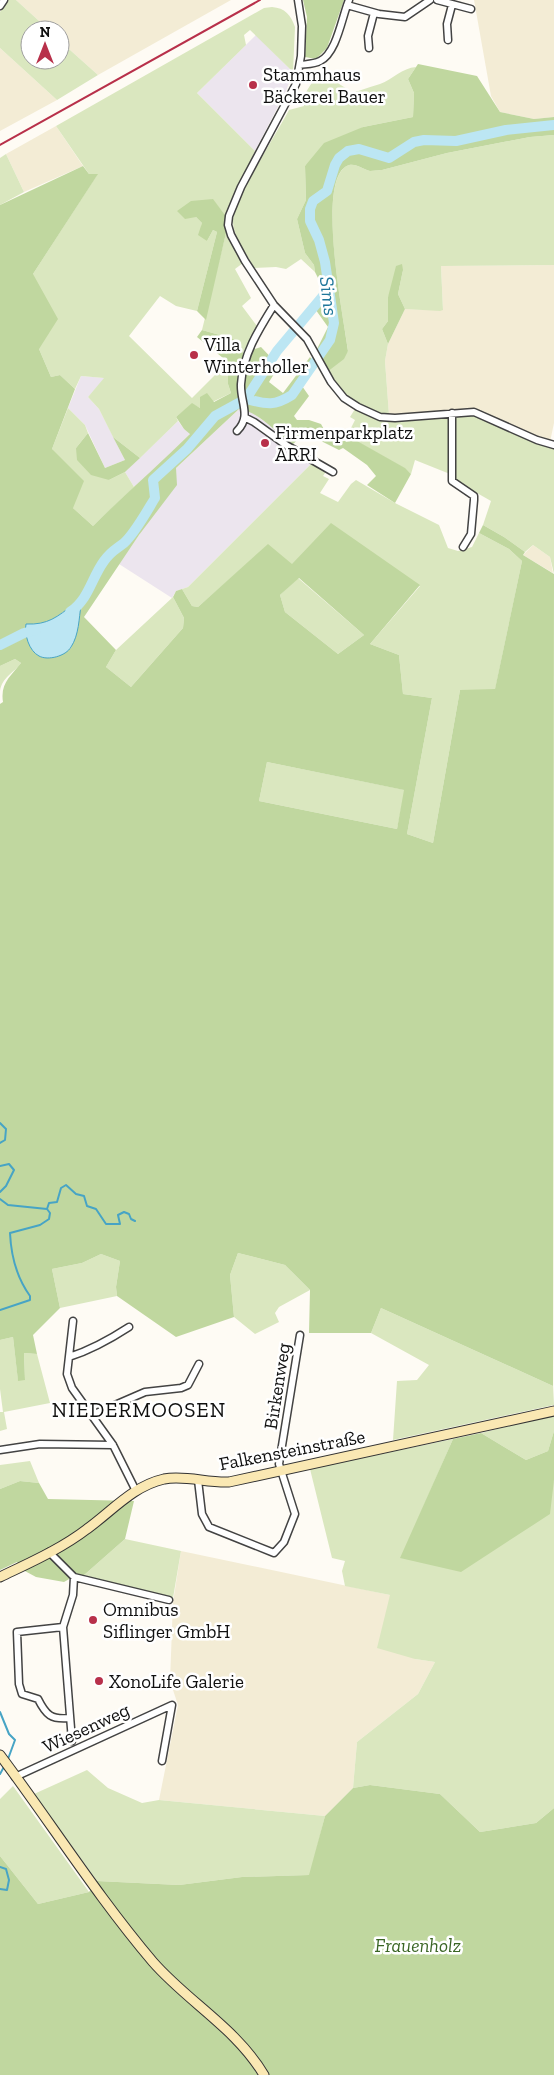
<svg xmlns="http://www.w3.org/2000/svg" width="554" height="2075" font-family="'Zilla Slab',serif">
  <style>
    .industrial { fill: #ece5ee }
    .farmland { fill: #f3ecd5 }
    .green { fill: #dae7bf }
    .forest { fill: #c0d79f; fill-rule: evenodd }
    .water { fill: #bce6f3; stroke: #47a4c5 }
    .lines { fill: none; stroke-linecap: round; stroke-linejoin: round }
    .stream { stroke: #47a4c5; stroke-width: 2 }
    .river { stroke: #bce6f3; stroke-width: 10 }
    .street-casing { stroke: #434343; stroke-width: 9 }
    .secondary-casing { stroke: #323232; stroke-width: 11 }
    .street { stroke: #fff; stroke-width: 6 }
    .secondary { stroke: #fae8b3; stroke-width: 9 }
    .rail { stroke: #b8304a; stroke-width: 2 }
    .poi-dot { fill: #b8304a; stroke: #fff; stroke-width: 2 }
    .labels { text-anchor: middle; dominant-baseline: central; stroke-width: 5; stroke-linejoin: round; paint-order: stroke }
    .poi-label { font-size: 19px; fill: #101010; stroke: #fff; text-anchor: start }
    .street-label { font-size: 19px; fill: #101010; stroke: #fff }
    .park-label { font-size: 19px; font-style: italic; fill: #3a6524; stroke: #fff }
    .water-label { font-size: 20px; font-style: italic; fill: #20779b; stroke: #fff }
    .quarter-label { font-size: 21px; letter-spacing: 1px; fill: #101010; stroke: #fff }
  </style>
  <rect width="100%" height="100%" fill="#fefbf4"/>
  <path class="industrial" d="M256,35L293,72L286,91L255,151L197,93Z
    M81,376L105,378L88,397L99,409L125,460L105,468L85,425L68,408Z
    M239,409L250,411L275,429L280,436L293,444L312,463L188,587L176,591L172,598L119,564L139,535L176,468Z
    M178,421L184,429L191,433L154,470L134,487L125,472Z"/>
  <path class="farmland" d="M16,0H231L98,75L60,41V30H49Z
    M474,0H554V117L534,119L500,112L491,96Z
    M0,48L57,100L0,131Z
    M56,126L83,166L24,192L6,154Z
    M554,265V423L550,442L532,437L490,415L476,411L389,415L385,361L388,344L405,309L443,310L441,266Z
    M533,545L550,557L553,573L523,555Z
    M181,1551L390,1595L415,1659L435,1662L418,1694L357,1742L353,1788L325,1816L159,1800L178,1705L170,1681L173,1602Z"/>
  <path class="green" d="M7,0H16L49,30H30V60H60V41L98,75L57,100L0,48V12Z
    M272,7C285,8 291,15 295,27L293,72L250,30L244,35L246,45L197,93L255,151L225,215L212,199L196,217L202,223L201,229L207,241L213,230L217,232L197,311L176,306L160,296L129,336L192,398L228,362V384L231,393L200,408L192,404L176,417L178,421L140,458L113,437L99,409L88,397L104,378L81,376L75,389L60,375L51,377L39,349L33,274L97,175L89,174L56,126L264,8Z
    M416,67L408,79L414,93L413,117L363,127L305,166L306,200L297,219L305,253L314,265L315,272L301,259L286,269L276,267L254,268C247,254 234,238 233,223C231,205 278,131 289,110L304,106L303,97L319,71L347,89L341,97C354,92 367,88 380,84C393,79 402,68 416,67Z
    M554,135V265L441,266L443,310L440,311L405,309L398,294L403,270L388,297V321L382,329L388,344L385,361L389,415C358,411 345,396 327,372L348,351C344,319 317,188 345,167C354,161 361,169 370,171C374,171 378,170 382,170L447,153L530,137Z
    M6,154L24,192L0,205V158Z
    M226,233L243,263L235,269L251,298L242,306L257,326L243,353L234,339L202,330Z
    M68,408L85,425L88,433L76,448L109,480L125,472L134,487L93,526L73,508L52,449Z
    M355,409L378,419L397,422L446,417L450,418V474L415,460L411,474L404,468L347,436L355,420L350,417Z
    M477,415L524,438L554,448V574L550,557L533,545L525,552L504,537L483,525L491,501L456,481L454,420L456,416Z
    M312,463L327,470L323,476L329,479L320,493L338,502L351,484L356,480L395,503L439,525L448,548L458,551L472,547L479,533L509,549L522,561L495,690H460L433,843L407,834L432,698L403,694L399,655L370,644L420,586L291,564L268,545L198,607L192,606L182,589L188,587Z
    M298,578L364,635L338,654L285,612L280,595Z
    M173,597L184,618L183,628L131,687L106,667L116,650Z
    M15,659L21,663C14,673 2,677 0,691V666Z
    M267,762L405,790L397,829L259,801Z
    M238,1253L285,1265L310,1290L279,1307L275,1313L279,1322L255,1334L234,1317L230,1275Z
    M101,1254L120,1261L116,1287L117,1296L60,1308L52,1269L82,1263Z
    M381,1308L553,1386L554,1405L393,1440L397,1381L417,1380L429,1365L371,1333Z
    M13,1337L18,1380L25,1379L24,1353L37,1354L50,1403L4,1412L7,1429L0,1431V1412H3L0,1389V1340Z
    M554,1415V1431L548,1451L526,1460L481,1433Z
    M453,1439L401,1558L554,1481V1808L536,1823L480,1832L440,1794L370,1785L353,1788L357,1742L418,1694L435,1662L415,1659L377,1648L390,1595L345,1586L342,1571L345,1561L332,1558L310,1469Z
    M30,1461L39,1483L20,1481L0,1489V1465Z
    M125,1539L181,1551L173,1598L83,1576Z
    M87,1770L108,1788L142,1803L159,1800L325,1816L310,1875L242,1877L179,1885L97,1881L34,1794Z
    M13,1786L89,1892L38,1904L0,1856V1799Z"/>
  <path class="forest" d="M303,0H344L327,48L316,59L305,57L307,17Z
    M418,64L477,76L500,112L534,119L554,117V135L530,137L447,153L382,170C378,170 374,171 370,171C361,169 354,161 345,167C317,187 344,319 348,351L344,359L327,372L316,351L328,327L313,306L325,292L315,272L314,265L305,253L297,219L306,200L305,166L324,143L363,127L413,117L414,93L408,79Z
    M83,166L89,174H98L33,274L58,319L39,349L51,377L60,375L75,389L52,449L84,481L73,508L93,526C125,494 159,465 190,434L184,429L176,417L192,403L200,408V397L207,393L214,402L231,393L228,384V362L197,337L202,330L234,339L243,353L261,347L279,366L269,382L283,393L310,357L317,367L302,386L309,396L294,416L297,420H309L321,424L326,433L347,442L350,437L405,468L411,474L395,503L367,485L376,476L367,465L343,448L339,450L323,442L317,435L309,430L293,444C274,433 262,413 239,409L176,468L177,485L139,535L84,617L116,650L106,667L131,687L183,628L184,618L173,597L176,591L182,589L192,606L198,607L268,544L292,564L331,523L420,585L370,644L399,655L403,694L432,698L407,834L433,843L460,690L495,689L522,561L509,549L479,533L483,525L504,537L525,552L523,555L554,574L553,1386L381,1308L371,1333H309L310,1290L285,1265L238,1253L230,1275L234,1317L176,1337L117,1296L116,1287L120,1261L101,1254L82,1263L52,1269L60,1308L33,1335L37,1354L24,1353L25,1380L18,1381L13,1337L0,1340V704L3,702C0,683 11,676 21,663L15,659L0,666V205ZM299,578L364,635L338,654L285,612L280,595ZM74,604L78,627L71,648C36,664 35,659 26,624C48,625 57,617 74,604ZM267,762L404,790L397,829L259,801Z
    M213,199L225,215L226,233L206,320L197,311L217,232L213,230L207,241L198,235L202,223L196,217L185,219L177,211L191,201Z
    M402,264L403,270L398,294L405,309L388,344L382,329L388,321V297L396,266Z
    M88,433L105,468L125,460L113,437L140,458L125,472L109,480L91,475L77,460L76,448Z
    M554,1431V1480L550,1514L461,1572L400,1558L453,1439L481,1433L526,1460L548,1451Z
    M20,1481L39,1483L48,1499L134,1501L125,1539L83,1576L71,1578L64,1582L36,1577L23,1570L17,1562L0,1570V1489Z
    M370,1785L440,1794L480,1832L536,1823L554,1808V2075H0V1856L38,1904L89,1892L97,1881L179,1885L242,1877L309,1875L325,1816L353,1788Z"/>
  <path class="water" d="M74,604L81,605C79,618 79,635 71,647C66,656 48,661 39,656C29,651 24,634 26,624C48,625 57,617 74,604Z"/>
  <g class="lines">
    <path class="stream" d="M0,1123L6,1129L5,1140L0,1143
      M0,1166L9,1164L14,1170L6,1186L0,1192
      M0,1199L8,1205L47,1209L50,1213L49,1219L40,1225L10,1233C11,1255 17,1278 30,1296V1300L0,1310
      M47,1209L49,1203L57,1202L61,1188L66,1185L76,1194L84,1196L87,1206L96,1209L106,1224H120L118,1215L124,1212L129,1214L131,1219L135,1221
      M0,1712L9,1734L15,1740L8,1759
      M0,1774L5,1765
      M0,1867L6,1869L9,1880L7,1890L0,1889"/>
    <path class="river" d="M246,399L277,351L328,290
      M70,612C89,599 91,579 104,561C111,551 115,550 124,543C135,533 147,511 155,498L153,480L187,449L215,416L246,399C266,404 273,407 292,395L330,340L334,323L325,262L319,240L310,221V209L313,201L327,191L335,165L339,158L348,151L359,149L389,158L414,142L424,140L456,141L506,130L554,125
      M0,645L24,633L36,630"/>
    <defs>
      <path id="street" d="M298,0L302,26L301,56L296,84L241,187L229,216L228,225L231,235L245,261L274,305L307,339L331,382L344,398L358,407L380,417L395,418L474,412L537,440L554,445
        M437,0L471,9
        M347,5L379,14L405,17L430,0
        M0,6L4,0
        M448,40L447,24L452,5
        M369,48L368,36L374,13
        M300,65C307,64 314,64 320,61C337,53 342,16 349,0
        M452,413V481L474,496V500L471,534L463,547
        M246,418L254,422L286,445L333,472
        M237,431C252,416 240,402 241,384C243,354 259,329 274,305
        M73,1321L67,1374L72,1388L113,1445L136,1491
        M69,1357C91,1350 109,1340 129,1327
        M92,1415L145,1392L181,1388L188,1385L199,1364
        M0,1450L40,1444L113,1445
        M198,1480L202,1514L209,1527L274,1553L284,1542L295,1514L279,1464L300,1335
        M49,1552L74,1577L73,1595L63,1627L72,1741
        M74,1577L169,1600
        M63,1627L17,1632L19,1684L22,1694L38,1699C46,1715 51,1720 70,1718
        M15,1777L172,1705L162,1761"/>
      <path id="secondary" d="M0,1577C29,1563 61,1549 87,1529C112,1511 133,1486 164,1479C185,1475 207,1483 229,1482L554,1411
        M0,1755C51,1823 97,1896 153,1962C188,2002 236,2028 264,2075"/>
    </defs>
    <use href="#street" class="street-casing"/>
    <use href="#secondary" class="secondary-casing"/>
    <use href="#street" class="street"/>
    <use href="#secondary" class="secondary"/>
    <path class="rail" d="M0,145L260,0"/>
  </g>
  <g class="poi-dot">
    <circle cx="253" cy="85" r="5"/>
    <circle cx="194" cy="355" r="5"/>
    <circle cx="265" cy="443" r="5"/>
    <circle cx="93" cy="1620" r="5"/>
    <circle cx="99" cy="1681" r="5"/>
  </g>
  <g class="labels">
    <g class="poi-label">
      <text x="263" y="74">Stammhaus<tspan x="263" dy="22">Bäckerei Bauer</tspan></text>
      <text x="204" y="344">Villa<tspan x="204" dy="22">Winterholler</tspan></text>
      <text x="275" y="432">Firmenparkplatz<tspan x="275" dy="22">ARRI</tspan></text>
      <text x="103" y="1609">Omnibus<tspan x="103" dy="22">Siflinger GmbH</tspan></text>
      <text x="109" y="1681">XonoLife Galerie</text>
    </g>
    <g class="street-label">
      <text transform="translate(277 1386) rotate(-81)">Birkenweg</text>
      <text transform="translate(292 1450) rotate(-11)">Falkensteinstraße</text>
      <text transform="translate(86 1728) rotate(-25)">Wiesenweg</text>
    </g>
    <g class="park-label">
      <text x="418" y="1945">Frauenholz</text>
    </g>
    <g class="water-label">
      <text transform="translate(329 296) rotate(83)">Sims</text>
    </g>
    <g class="quarter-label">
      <text x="139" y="1409">NIEDERMOOSEN</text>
    </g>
  </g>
  <g transform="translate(45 45)"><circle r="24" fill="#ffffff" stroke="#9f9f9f"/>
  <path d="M0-4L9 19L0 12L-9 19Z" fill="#b8304a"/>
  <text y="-8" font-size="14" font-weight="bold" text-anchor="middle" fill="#101010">N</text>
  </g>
</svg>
